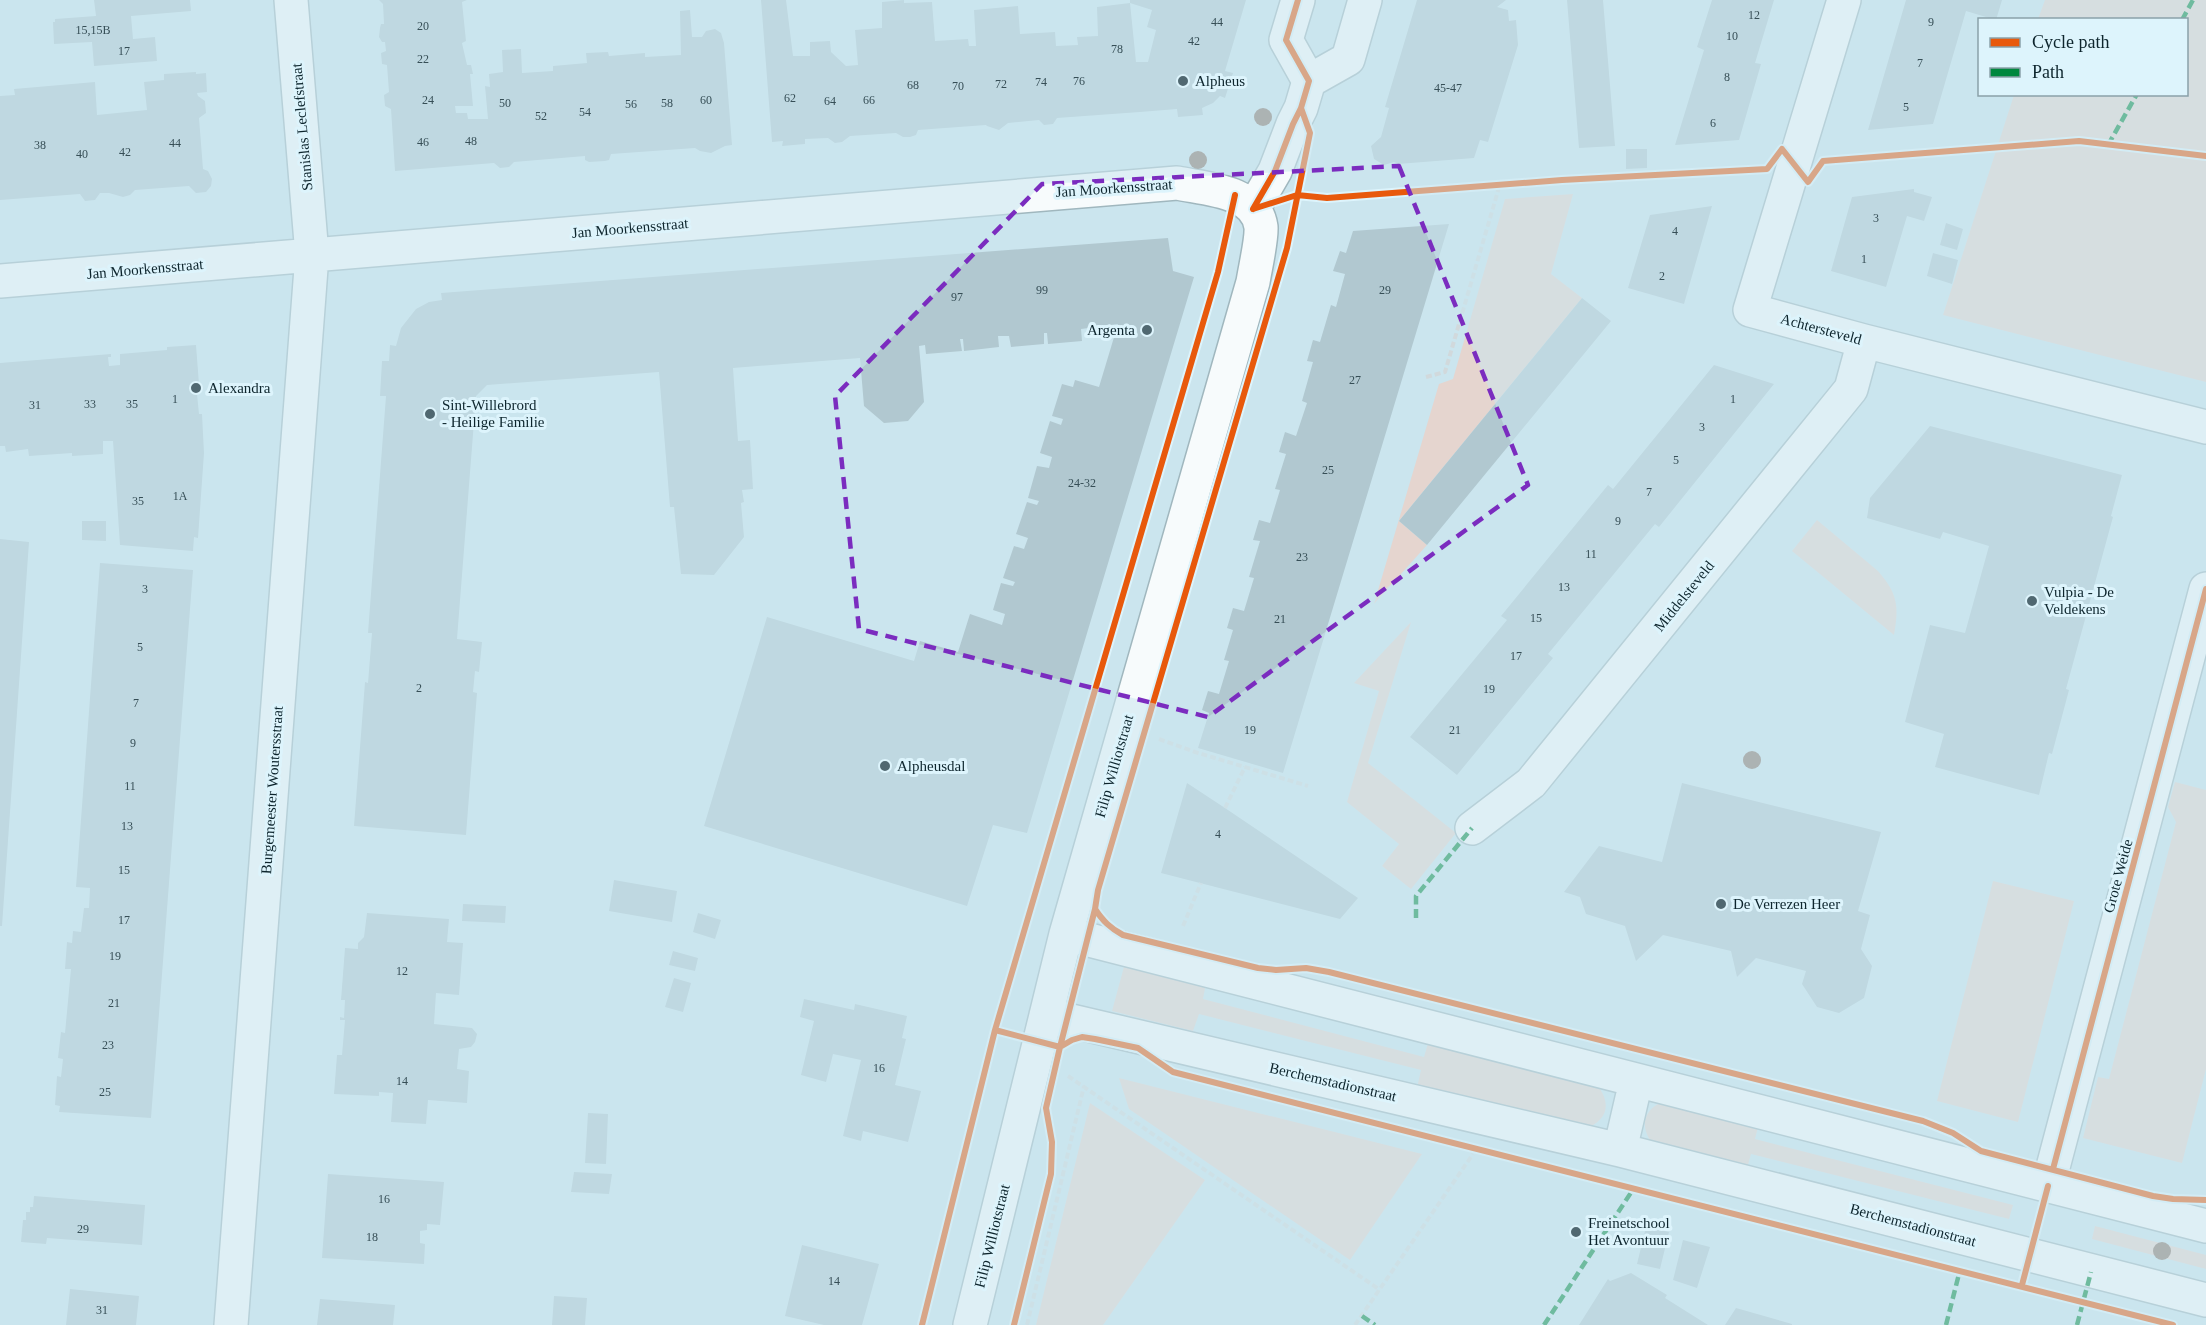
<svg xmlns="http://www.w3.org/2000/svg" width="2206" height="1325" font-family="Georgia,serif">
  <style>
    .green { fill: #e5d5cf }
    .building { fill: #b1c8d0 }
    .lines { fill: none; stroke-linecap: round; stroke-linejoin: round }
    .street-casing { stroke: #a0b7be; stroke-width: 36 }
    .path { stroke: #d1d9dc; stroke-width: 4; stroke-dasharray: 6 3; stroke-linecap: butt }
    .street { stroke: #f7fbfc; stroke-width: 33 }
    .quiet { stroke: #00873e; stroke-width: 4.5; stroke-dasharray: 9 4.5; stroke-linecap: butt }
    .cycleway-casing { stroke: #ddf4fc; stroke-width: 10 }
    .cycleway { stroke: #e8590c; stroke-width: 6 }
    .tree { fill: #88756b }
    .marked { fill: none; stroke: #7b2cbf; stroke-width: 4.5; stroke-dasharray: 12 8; stroke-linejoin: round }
    .poi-dot { fill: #506871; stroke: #ddf4fc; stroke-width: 2 }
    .labels { text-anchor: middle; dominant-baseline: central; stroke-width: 6; stroke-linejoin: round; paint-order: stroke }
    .number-label { font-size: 12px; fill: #364e56 }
    .poi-label { font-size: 15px; fill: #0d252d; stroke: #ddf4fc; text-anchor: start }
    .street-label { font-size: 15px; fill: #0d252d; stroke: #ddf4fc }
  </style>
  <rect width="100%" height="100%" fill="#cbe5ee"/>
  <path class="green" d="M2045,0H2206V382L1943,315L2014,95L2186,94V20L2038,19Z
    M1573,194L1551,274L1582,298L1399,521L1427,545L1374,604L1439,384L1453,379L1505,199Z
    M1817,520L1878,571C1898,594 1899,606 1894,635L1792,551Z
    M1411,622L1368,763L1456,833L1411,889L1382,866L1399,844L1347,802L1379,691L1354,683Z
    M2175,782L2206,790V1069L2182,1163L2083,1138L2098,1077L2109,1079L2176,822L2168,807Z
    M1993,881L2074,901L2018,1122L1937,1101Z
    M1125,963L1206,983L1203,999L1424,1057L1429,1040L1598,1086C1612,1105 1607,1121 1584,1129L1417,1088L1421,1070L1199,1014L1193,1031L1112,1011Z
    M1119,1078L1422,1154L1350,1260L1129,1109Z
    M1662,1102L1759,1123L1755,1139L2013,1205L2009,1219L1751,1154L1746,1172L1652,1143C1640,1127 1643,1110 1662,1102Z
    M1090,1103L1205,1180L1103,1325H1036Z
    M2095,1226L2206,1255V1269L2092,1239Z"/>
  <path class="building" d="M94,0H190L191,11L131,16L133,39L155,37L157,61L94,66L92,42L54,44L53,22H55V19L96,16Z
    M379,0H467L462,2L466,41L462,43L467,65H471L473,74H470L473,106H455L456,113H467L468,119H488L485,86L490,87L489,74L503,72L502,50L521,49L522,73L553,71V66L587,63L586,53L608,52L609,56L645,53V57L681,55L680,11L690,10L692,37H702L706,31L715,29L721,33L724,43L732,145L725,146L711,153L700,151L695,148L611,154L609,160L605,161L589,162L585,160V156L514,162L509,167L500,168L494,163L395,171L391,109L385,106L384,95L389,92L387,65L382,64L381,53L386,51L385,42H382L379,37L380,28L381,24H384L383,4Z
    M761,0H786L793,56H810V42L830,41L831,52L846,66L858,65L855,30L882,28V2L904,0V3L932,2L935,41L968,39L969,46H976L974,10L1018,6L1020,34L1055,32L1056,46L1078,45L1077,37L1098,36L1097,7L1130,3L1136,62H1148L1156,30L1147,27L1152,10L1130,3V0H1246L1225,71L1233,73L1225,98L1220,96L1213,103L1202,108L1203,115L1178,117L1177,109L1140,112L1057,118L1053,124L1044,125L1039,120L1008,123L999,130L987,126L986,125L918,130L916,135L910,137H903L896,133L850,136L842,142L835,143L828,138L805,139V144L782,146L783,141L772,142Z
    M1417,0H1506L1497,7L1508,10L1509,21L1516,20L1518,45L1488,142L1480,140L1474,158L1398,164L1394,162L1384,165L1374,159L1371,146L1381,137L1389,108L1385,107Z
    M1567,0H1603L1615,146L1579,148Z
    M1712,0H1774L1755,63L1761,64L1739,140L1675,145L1704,50L1697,47Z
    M1906,0H2002L1996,20L1966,11L1933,124L1868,130Z
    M196,72V74L206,73L207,92L197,93L198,96L205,101L206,113L199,118L203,169L208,171L212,179L211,186L206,192L196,193L189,186L135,190L130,195L123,197L109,193H100L95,200L85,201L80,194L0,200V96L15,95L14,89L95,82L97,115L147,110L144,82L164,80V74Z
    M1626,149H1647V168L1626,169Z
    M1914,189V192L1932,197L1924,221L1907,216L1886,287L1831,271L1852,197Z
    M1712,206L1684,304L1628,288L1650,215Z
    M1946,223L1963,229L1957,250L1940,245Z
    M1449,224L1283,773L1198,748L1209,713L1202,710L1208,691L1219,694L1229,661L1224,660L1233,630L1227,628L1233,608L1244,611L1254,578L1249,577L1260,541L1253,540L1259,520L1270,523L1280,490L1275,489L1286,454L1279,452L1285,432L1296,436L1307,403L1302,401L1313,362L1307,361L1313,340L1320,342L1331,305L1336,307L1345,274L1333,271L1340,251L1346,253L1353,231Z
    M1168,238L1173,271L1194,277L1027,833L993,825L967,906L704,826L767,617L914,661L920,641L958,652L970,614L1002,625L1005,614L993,610L1001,583L1013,586L1015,582L1003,578L1014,546L1024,549L1028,538L1016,534L1027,502L1037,505L1039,501L1028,498L1037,466L1049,468L1052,457L1040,453L1050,421L1061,425L1063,419L1052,416L1062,384L1073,387L1075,380L1099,387L1118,324L1081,329L1082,341L1048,344L1047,333H1044V344L1011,347L1009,336H998L999,347L964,351L963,339H960L962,351L926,354L925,345L919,346L924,402L908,421L884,423L864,406L860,358L733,368L738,441L750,440L753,489L742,490L744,502L741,503L744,537L714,575L681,574L674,507H670L659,372L487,385L476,396L457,639L482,642L479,672L475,671L473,692L477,693L466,835L354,826L365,682L368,683L372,633H368L386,396H380L382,361H389L390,345L396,346L401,328L416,309L429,302L442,300L441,293Z
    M1933,253L1958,260L1952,284L1927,276Z
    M1582,298L1611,321L1427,545L1399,521Z
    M196,345L199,384H196L199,414H202L204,453L198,538L194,537L193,551L120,545L113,441H103V454L72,456V453L29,456L28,449L6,452L5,446H0V363L111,354V357H108L109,366L120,365V354L167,350V347Z
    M1714,365L1774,384L1659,527L1655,524L1548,654L1553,658L1457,775L1410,737L1507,620L1501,616L1608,485L1613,489Z
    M1930,426L2122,475L2111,516L2113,517L2066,689L2069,690L2052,754L2049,753L2039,795L1935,767L1944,734L1905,722L1930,625L1965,633L1989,546L1943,532L1940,539L1867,518L1870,498Z
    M82,521H106V541L82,540Z
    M0,539L29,542L2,926H0Z
    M100,563L193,570L151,1118L59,1112L60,1106L55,1105L57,1076L61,1077L63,1059L58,1058L61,1032L65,1033L71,969H65L67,942L72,943L73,931L81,932L84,908H89L90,888L76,887Z
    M1187,783L1225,808L1358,898L1340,919L1161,873Z
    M1682,783L1881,832L1858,911L1870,915L1861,949L1872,966L1864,998L1839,1013L1817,1007L1802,984L1806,971L1756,958L1737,977L1731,951L1663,935L1636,961L1625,926L1586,914L1580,897L1564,892L1599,846L1662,862Z
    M614,880L677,891L672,922L609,911Z
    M463,904L506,906L505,923L462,921Z
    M367,913L449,919L447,942L463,943L459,995L436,993L434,1024L472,1028L477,1034L475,1042L471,1047L459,1049L457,1069L469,1071L467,1103L428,1100L426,1124L391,1122L393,1093L379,1092V1096L334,1094L337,1055H342L345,1020H340V1017L344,1018L345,1000H341L345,948L358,949V943L364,937Z
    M698,913L721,920L715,939L693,932Z
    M673,951L698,958L695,971L669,965Z
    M674,978L691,983L683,1012L665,1007Z
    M804,999L854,1010L855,1004L907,1016L902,1038L906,1039L895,1085L921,1091L908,1142L863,1131L861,1141L843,1136L861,1060L833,1054L826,1082L801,1075L814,1021L800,1017Z
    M588,1113L608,1114L606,1164L585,1163Z
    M574,1172L612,1174L609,1194L571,1192Z
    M328,1174L444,1182L440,1225L427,1224V1230L420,1231V1243L425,1244L424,1264L322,1258Z
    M34,1196L145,1205L142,1245L47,1238L46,1244L21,1242L23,1220H26V1212H30V1207H33Z
    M1646,1227L1669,1232L1660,1269L1637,1264Z
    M1683,1240L1710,1247L1697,1288L1673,1280Z
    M802,1245L879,1264L862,1325H824L785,1316Z
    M1631,1273L1667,1295L1665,1298L1708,1325H1579L1608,1279L1610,1281Z
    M70,1289L139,1296L136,1325H66Z
    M554,1296L587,1298L585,1325H552Z
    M320,1299L395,1305L393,1325H317Z
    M1736,1308L1792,1324V1325H1725Z"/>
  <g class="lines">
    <defs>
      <path id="street" d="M1844,0L1750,310L1864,341L2206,427
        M1309,81L1348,59L1365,0
        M1253,209L1275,171L1293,124L1301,108L1309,81L1286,40L1298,0
        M0,281L1177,183C1205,189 1256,190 1261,227C1262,239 1255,269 1253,282L1066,934L970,1325
        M1472,828L1531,783L1851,389L1864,341
        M1066,934L2206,1226
        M1046,1015L1620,1150L2206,1300
        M1620,1150L1636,1081
        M2048,1186L2206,589
        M231,1325L312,255L291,0"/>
    </defs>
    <use href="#street" class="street-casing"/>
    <path class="path" d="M1426,377L1445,372L1500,184
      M1159,739L1195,752L1308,786
      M1225,808L1245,767
      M1183,926L1201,883
      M1068,1076L1380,1290
      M1027,1325L1084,1086
      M1355,1325L1473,1154"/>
    <use href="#street" class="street"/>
    <path class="quiet" d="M2182,20L2193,0
      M2108,145L2137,94
      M1416,918V896L1472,828
      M1362,1316L1375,1325
      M1544,1325L1634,1188
      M1946,1325L1960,1270
      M2077,1325L2091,1272"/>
    <defs>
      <path id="cycleway" d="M1301,108L1310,133L1287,248L1098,890L1095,909C1103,921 1110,928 1123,935L1258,968L1276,970L1306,968L1329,972L1923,1121L1953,1133L1981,1151L2153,1196L2173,1199L2206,1200
        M1253,209L1297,195L1327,198L1562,180L1767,169L1782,149L1808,182L1823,161L2079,141L2206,156
        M1253,209L1275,171L1293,124L1301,108L1309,81L1286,40L1298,0
        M995,1030L1060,1047L1095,909
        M2053,1169L2206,589
        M2022,1285L2048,1186
        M922,1325L995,1030L1218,272L1235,195
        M1014,1325L1051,1174L1052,1142L1046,1108L1060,1047L1072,1040L1082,1037L1095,1039L1138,1048L1173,1072L2173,1325"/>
    </defs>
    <use href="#cycleway" class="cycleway-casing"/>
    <use href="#cycleway" class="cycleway"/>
  </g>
  <g class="tree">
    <circle cx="1263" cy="117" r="9"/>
    <circle cx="1198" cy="160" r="9"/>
    <circle cx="1752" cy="760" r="9"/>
    <circle cx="2162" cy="1251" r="9"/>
  </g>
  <path d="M0 0H2206V1325H0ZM1399,166L1528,485L1208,717L859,629L835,396L1042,184Z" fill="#cbe5ee" fill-opacity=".55" fill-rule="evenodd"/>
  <path class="marked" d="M1399,166L1528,485L1208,717L859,629L835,396L1042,184Z"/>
  <g class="poi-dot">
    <circle cx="1183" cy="81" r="6"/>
    <circle cx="1147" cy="330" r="6"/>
    <circle cx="196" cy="388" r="6"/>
    <circle cx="430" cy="414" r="6"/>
    <circle cx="2032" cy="601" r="6"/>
    <circle cx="885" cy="766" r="6"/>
    <circle cx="1721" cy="904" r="6"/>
    <circle cx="1576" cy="1232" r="6"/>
  </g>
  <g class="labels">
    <g class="number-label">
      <text x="1754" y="15">12</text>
      <text x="1217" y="22">44</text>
      <text x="1931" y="22">9</text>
      <text x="423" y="26">20</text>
      <text x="93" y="30">15,15B</text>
      <text x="1732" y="36">10</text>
      <text x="1194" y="41">42</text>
      <text x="1117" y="49">78</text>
      <text x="124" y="51">17</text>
      <text x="423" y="59">22</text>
      <text x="1920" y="63">7</text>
      <text x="1727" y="77">8</text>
      <text x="1079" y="81">76</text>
      <text x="1041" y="82">74</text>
      <text x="1001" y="84">72</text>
      <text x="913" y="85">68</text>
      <text x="958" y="86">70</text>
      <text x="1448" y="88">45-47</text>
      <text x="790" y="98">62</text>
      <text x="428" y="100">24</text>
      <text x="706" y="100">60</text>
      <text x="869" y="100">66</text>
      <text x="830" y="101">64</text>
      <text x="505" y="103">50</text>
      <text x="667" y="103">58</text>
      <text x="631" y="104">56</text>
      <text x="1906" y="107">5</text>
      <text x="585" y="112">54</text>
      <text x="541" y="116">52</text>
      <text x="1713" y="123">6</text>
      <text x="471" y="141">48</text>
      <text x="423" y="142">46</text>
      <text x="175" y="143">44</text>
      <text x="40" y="145">38</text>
      <text x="125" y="152">42</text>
      <text x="82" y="154">40</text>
      <text x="1876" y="218">3</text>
      <text x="1675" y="231">4</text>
      <text x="1864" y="259">1</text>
      <text x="1662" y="276">2</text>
      <text x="1042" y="290">99</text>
      <text x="1385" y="290">29</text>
      <text x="957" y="297">97</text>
      <text x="1355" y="380">27</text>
      <text x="175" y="399">1</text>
      <text x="1733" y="399">1</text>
      <text x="90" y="404">33</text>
      <text x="132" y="404">35</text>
      <text x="35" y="405">31</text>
      <text x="1702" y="427">3</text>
      <text x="1676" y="460">5</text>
      <text x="1328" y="470">25</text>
      <text x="1082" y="483">24-32</text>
      <text x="1649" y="492">7</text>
      <text x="180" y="496">1A</text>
      <text x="138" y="501">35</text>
      <text x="1618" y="521">9</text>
      <text x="1591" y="554">11</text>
      <text x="1302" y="557">23</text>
      <text x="1564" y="587">13</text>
      <text x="145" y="589">3</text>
      <text x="1536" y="618">15</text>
      <text x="1280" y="619">21</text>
      <text x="140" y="647">5</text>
      <text x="1516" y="656">17</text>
      <text x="419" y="688">2</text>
      <text x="1489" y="689">19</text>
      <text x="136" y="703">7</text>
      <text x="1250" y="730">19</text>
      <text x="1455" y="730">21</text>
      <text x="133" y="743">9</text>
      <text x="130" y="786">11</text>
      <text x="127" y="826">13</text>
      <text x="1218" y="834">4</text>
      <text x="124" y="870">15</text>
      <text x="124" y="920">17</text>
      <text x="115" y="956">19</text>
      <text x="402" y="971">12</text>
      <text x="114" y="1003">21</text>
      <text x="108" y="1045">23</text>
      <text x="879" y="1068">16</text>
      <text x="402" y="1081">14</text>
      <text x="105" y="1092">25</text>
      <text x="384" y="1199">16</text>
      <text x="83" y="1229">29</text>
      <text x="372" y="1237">18</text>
      <text x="834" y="1281">14</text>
      <text x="102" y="1310">31</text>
    </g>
    <g class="poi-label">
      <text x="1195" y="81">Alpheus</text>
      <text x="1135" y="330" text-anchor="end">Argenta</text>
      <text x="208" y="388">Alexandra</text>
      <text x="442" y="405">Sint-Willebrord<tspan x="442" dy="17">- Heilige Familie</tspan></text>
      <text x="2044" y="592">Vulpia - De<tspan x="2044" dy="17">Veldekens</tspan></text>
      <text x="897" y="766">Alpheusdal</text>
      <text x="1733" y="904">De Verrezen Heer</text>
      <text x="1588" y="1223">Freinetschool<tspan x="1588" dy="17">Het Avontuur</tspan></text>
    </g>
    <g class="street-label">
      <text transform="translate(302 127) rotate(-95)">Stanislas Leclefstraat</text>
      <text transform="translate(1114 188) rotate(-4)">Jan Moorkensstraat</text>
      <text transform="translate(630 228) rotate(-5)">Jan Moorkensstraat</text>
      <text transform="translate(145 269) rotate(-5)">Jan Moorkensstraat</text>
      <text transform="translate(1821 329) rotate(15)">Achtersteveld</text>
      <text transform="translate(1684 596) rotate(-51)">Middelsteveld</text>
      <text transform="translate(1114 766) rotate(-74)">Filip Williotstraat</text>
      <text transform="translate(272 790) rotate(-86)">Burgemeester Woutersstraat</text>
      <text transform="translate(2118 876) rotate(-75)">Grote Weide</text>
      <text transform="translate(1333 1082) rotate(13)">Berchemstadionstraat</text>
      <text transform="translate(1913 1225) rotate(15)">Berchemstadionstraat</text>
      <text transform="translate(992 1236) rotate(-76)">Filip Williotstraat</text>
    </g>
  </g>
  <rect x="1978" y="18" width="210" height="78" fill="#ddf4fc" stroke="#8aa1a9" stroke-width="1.5"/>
  <rect x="1990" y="38" width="30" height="9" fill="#e8590c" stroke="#8aa1a9" stroke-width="1.5"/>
  <text x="2032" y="48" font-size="18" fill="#0d252d">Cycle path</text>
  <rect x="1990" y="68" width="30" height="9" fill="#00873e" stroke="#8aa1a9" stroke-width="1.5"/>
  <text x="2032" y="78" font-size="18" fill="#0d252d">Path</text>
</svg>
